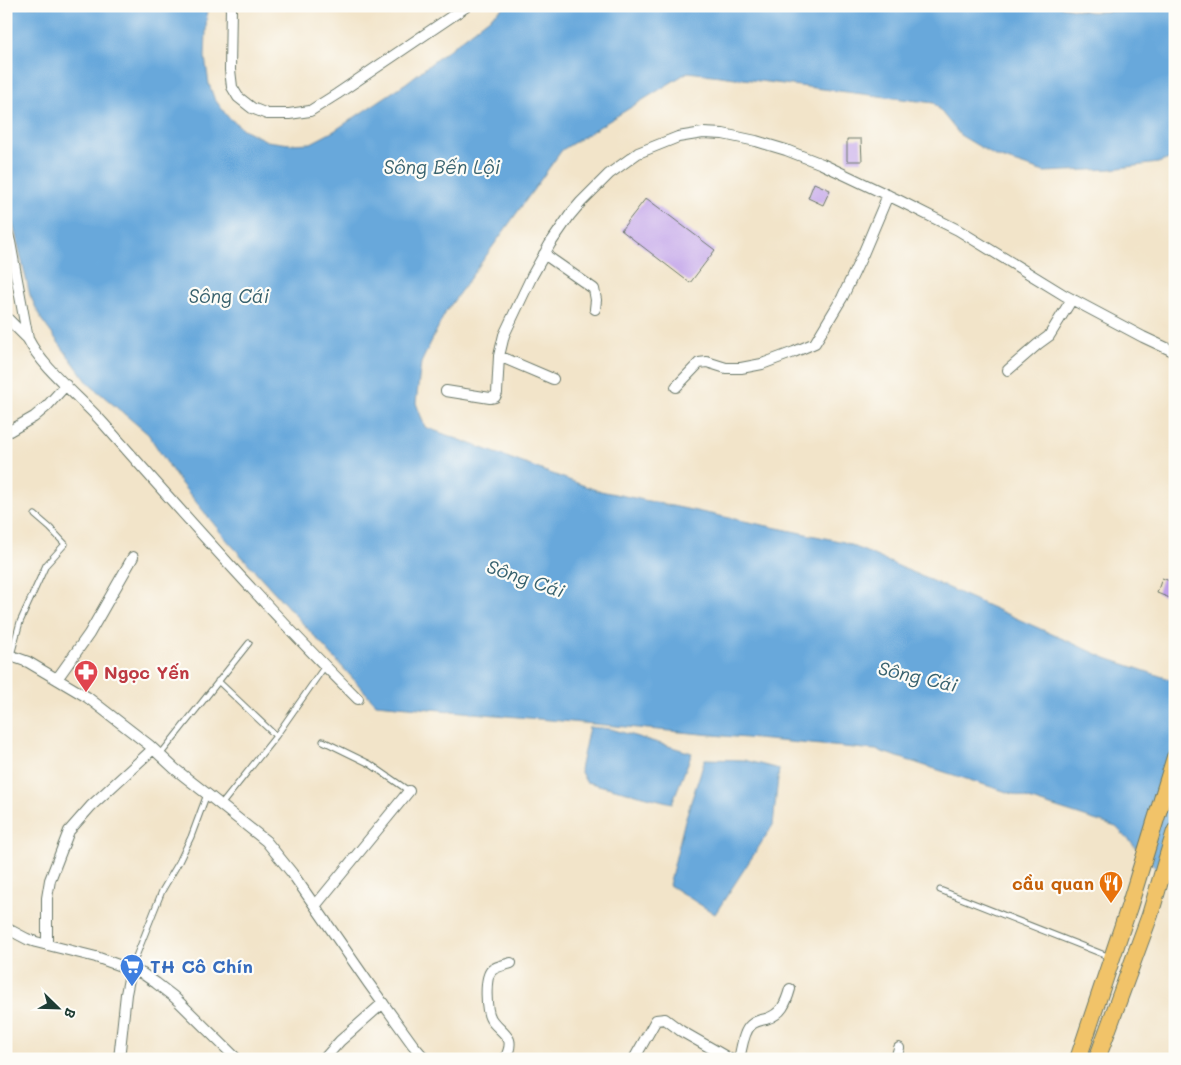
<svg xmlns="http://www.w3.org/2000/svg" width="1181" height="1065" font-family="Mali,sans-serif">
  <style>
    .water { fill: #67a8db; stroke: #437288 }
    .building { fill: #c0a0e9 }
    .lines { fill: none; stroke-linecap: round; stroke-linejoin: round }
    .lane-casing { stroke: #697768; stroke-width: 7 }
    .street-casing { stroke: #697768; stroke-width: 12 }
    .primary-casing { stroke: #697768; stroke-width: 18 }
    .lane { stroke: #fff; stroke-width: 5 }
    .street { stroke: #fff; stroke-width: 10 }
    .primary { stroke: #f1c369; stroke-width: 16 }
    .labels { text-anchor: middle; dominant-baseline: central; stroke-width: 4.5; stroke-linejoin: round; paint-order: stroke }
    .health-label { font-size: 18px; font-weight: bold; fill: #be3a42; stroke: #fdfcf7; text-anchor: start }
    .food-label { font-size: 18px; font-weight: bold; fill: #c56008; stroke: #fdfcf7; text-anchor: end }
    .shop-label { font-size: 18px; font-weight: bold; fill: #366cbe; stroke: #fdfcf7; text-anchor: start }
    .water-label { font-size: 19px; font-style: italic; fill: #38626e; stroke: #fdfcf7 }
  </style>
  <rect width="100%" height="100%" fill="#fdfcf7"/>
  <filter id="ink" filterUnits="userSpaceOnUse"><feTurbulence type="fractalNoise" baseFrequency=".02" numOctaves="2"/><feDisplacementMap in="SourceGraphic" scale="10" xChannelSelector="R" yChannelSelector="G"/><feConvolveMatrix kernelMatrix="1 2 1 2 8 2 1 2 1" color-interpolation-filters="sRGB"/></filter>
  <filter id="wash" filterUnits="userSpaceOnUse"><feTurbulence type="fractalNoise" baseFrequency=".0096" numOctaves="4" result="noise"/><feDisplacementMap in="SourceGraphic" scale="20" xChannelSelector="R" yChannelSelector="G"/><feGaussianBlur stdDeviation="1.12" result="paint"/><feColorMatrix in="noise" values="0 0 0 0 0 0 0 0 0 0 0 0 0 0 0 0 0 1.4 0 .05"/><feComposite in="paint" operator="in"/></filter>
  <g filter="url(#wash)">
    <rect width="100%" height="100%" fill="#f2e4c9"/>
    <path class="water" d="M6,6H207L205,57L209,84L214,98L227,116L243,129L267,141L290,144L311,143L334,131L406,83L505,6H1057L1090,12L1129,11L1149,6H1175V157L1158,163L1111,169L1044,172L995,156L960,135L934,103L688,72L562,150L445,313L421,363L416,403L425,427L596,490L844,542L1106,658L1175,681V887L1116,827L876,750L376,704L226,539L179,481L148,434L89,384L41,319L30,295L6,194Z
      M589,727L611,729L692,753L672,803L586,782L580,770Z
      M705,759L744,760L779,769L773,825L715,914L669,885L685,820Z"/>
    <g id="blocks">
      <path class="building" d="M847,139H861L862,161H847Z
        M814,183L830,190L823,205L808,198Z
        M646,198L715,250L690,283L621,230Z
        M1162,578L1175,583V600L1157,593Z"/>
    </g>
  </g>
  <g filter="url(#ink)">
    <use href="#blocks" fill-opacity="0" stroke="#697768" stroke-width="1"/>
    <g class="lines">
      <defs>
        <path id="lane" d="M11,655L20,622L46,565L65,544L50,528L35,515
          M218,681L276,736
          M323,741L370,764L409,791
          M160,755L249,643
          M221,805L276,736L325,666
          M940,890L1110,957
          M131,969L162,891L179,862L191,837L207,794"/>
        <path id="street" d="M231,6L230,70L232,87L238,97L252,108L267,114H289L310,111L337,94L467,6
          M6,228L10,242L28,339C43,369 80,397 103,423C186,517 269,611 358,699
          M544,254L594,289L596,300L595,309
          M6,317L28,339
          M499,356L553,379
          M1008,370L1038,344L1049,336L1072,299
          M676,387L699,363L707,362L726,368H741L762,364L794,352L815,343L842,298L863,254L888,195
          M446,391L490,398L495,397L497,393L499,356L504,335L532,276L550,244L570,215L581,202L609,174L638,153L678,137L703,133L723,134L756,141L786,150L822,164L900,201L958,230L1064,295L1143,337L1175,352
          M6,433L34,417L47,406L66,385
          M6,654L28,662L87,697L149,745L175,769L207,794L266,841L292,873L369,984L413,1045L425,1059
          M57,679L89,634L133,557
          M315,906L409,791
          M6,928L27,939L36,942L96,957L143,974L156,983L174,997L237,1059
          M47,945V898L50,880L69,831L91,806L153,749
          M119,1059L126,994L131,969
          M324,1059L340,1041L383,1003
          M505,1059C508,1053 511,1046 509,1040C505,1032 496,1027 491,1019C486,1011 484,977 492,970C497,966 505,965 511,963
          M634,1059L656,1020L665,1019L681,1031L730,1059
          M739,1059C742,1048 743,1032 751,1025C755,1021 761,1020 766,1019C782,1014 786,1003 790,989
          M896,1059L899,1048"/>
        <path id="primary" d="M1078,1059L1129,907L1175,757
          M1097,1059L1150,915L1175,831"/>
      </defs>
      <use href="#lane" class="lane-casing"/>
      <use href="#street" class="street-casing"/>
      <use href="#primary" class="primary-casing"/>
      <use href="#lane" class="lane"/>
      <use href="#street" class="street"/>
      <use href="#primary" class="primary"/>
    </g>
  </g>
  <defs>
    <symbol id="pharmacy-pin" viewBox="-11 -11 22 30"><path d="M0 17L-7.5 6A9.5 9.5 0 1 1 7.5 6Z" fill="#e0444e" stroke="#fdfcf7"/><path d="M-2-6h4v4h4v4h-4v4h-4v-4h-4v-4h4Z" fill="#fff"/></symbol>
    <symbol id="restaurant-pin" viewBox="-11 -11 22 30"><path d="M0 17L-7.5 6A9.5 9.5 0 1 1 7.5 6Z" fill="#e8710a" stroke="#fdfcf7"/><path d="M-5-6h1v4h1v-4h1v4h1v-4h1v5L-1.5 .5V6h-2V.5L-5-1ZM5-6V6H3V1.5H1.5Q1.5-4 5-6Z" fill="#fff"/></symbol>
    <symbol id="supermarket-pin" viewBox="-11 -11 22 30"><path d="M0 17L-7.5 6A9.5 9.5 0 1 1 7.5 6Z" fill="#3f7fe0" stroke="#fdfcf7"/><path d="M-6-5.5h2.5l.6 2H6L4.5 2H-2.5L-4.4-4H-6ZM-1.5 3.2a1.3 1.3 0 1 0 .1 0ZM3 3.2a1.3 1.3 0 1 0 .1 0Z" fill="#fff"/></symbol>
  </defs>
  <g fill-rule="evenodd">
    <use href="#pharmacy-pin" x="72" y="658" width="28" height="38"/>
    <use href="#restaurant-pin" x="1097" y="869" width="28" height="38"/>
    <use href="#supermarket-pin" x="118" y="952" width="28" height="38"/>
  </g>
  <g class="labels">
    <g class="health-label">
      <text x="104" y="672">Ngọc Yến</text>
    </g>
    <g class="food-label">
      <text x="1094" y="883">cầu quan</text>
    </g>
    <g class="shop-label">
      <text x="150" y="966">TH Cô Chín</text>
    </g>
    <g class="water-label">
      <text x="442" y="166">Sông Bến Lội</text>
      <text x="229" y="295">Sông Cái</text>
      <text transform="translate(526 578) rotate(19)">Sông Cái</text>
      <text transform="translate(918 676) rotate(13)">Sông Cái</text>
    </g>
  </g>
  <rect width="1181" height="1065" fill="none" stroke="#fdfcf7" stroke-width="25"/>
  <g transform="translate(58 1008) rotate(113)" stroke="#fdfcf7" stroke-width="4" paint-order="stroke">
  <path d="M0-4L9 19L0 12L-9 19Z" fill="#1f3d34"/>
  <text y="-8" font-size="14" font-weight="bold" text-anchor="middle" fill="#1f3d34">B</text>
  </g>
</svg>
